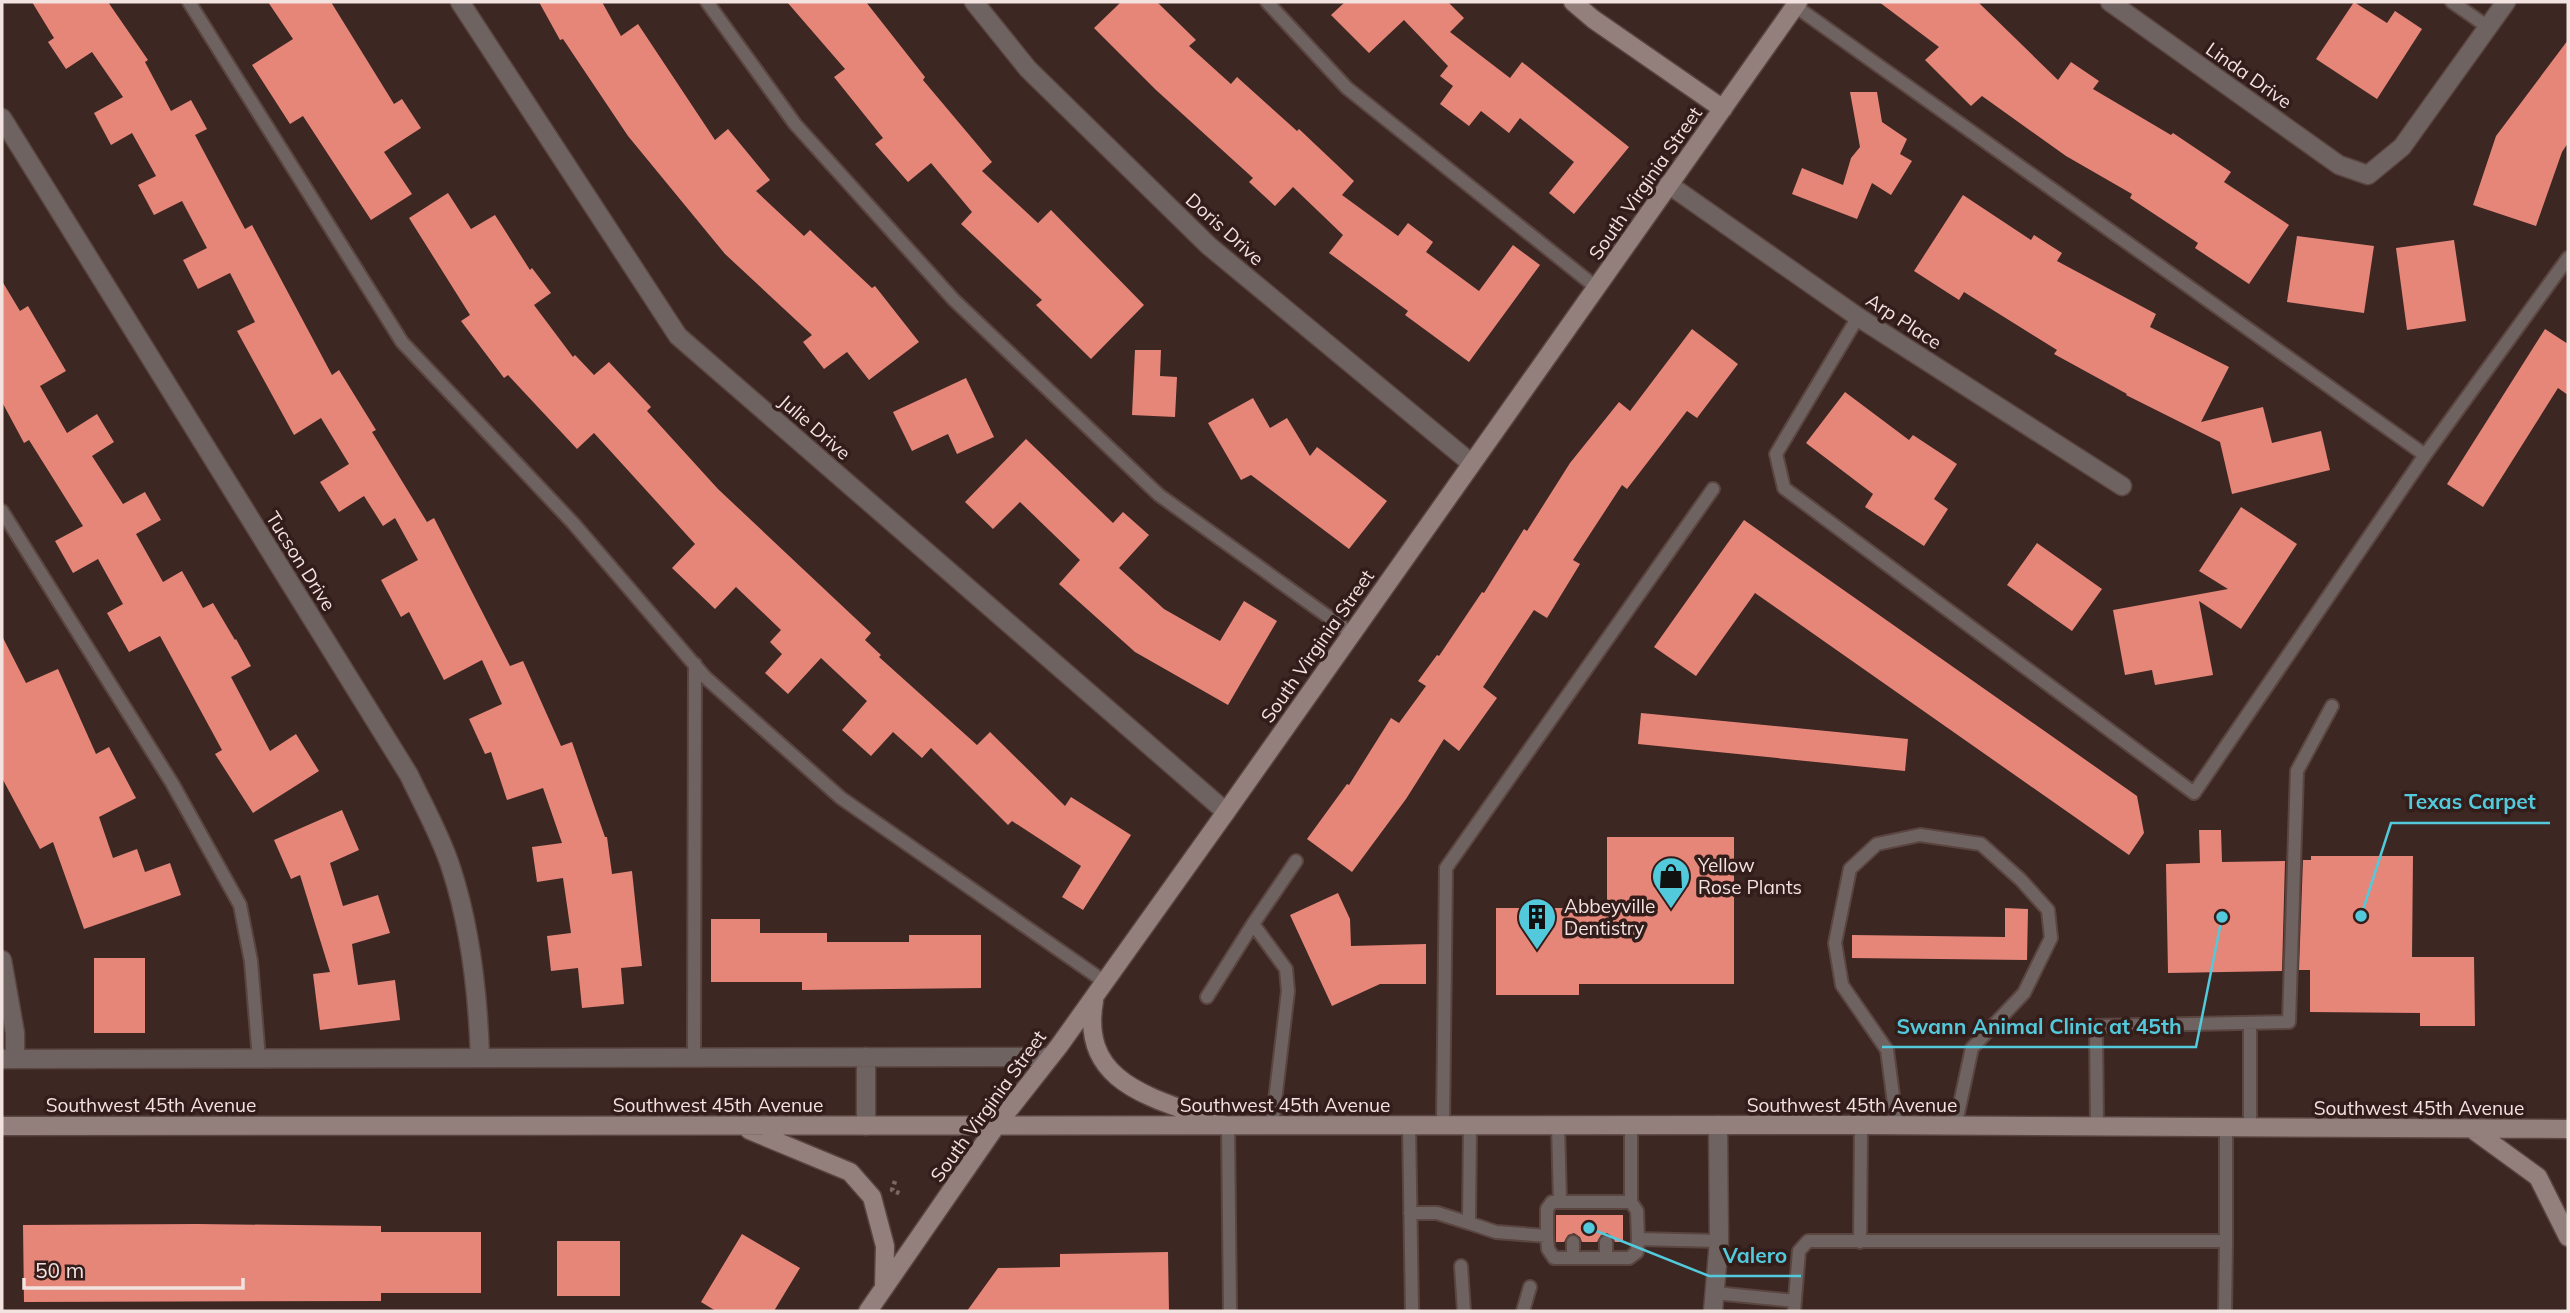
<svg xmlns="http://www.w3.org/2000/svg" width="2570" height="1313" font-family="Mulish,sans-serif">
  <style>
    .building { fill: #e68679 }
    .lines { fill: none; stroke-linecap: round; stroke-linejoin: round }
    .lane-casing { stroke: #5a4541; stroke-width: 16 }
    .street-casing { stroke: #5a4541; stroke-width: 21 }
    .secondary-casing { stroke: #5a4541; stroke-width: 21 }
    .path { stroke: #7b6764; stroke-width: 4.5; stroke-dasharray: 3.5 3.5; stroke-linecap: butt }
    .lane { stroke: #6f6361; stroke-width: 12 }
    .street { stroke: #6f6361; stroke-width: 18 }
    .secondary { stroke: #93807d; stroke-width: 18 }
    .labels { text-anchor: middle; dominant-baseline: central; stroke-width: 7; stroke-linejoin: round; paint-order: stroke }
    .street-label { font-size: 19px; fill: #f2e2e0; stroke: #331d1a }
    .poi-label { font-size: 19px; fill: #f2e2e0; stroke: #331d1a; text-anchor: start }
    .leader { fill: none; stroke: #53cadc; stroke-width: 2.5 }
    .callout-dot { fill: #53cadc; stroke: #331d1a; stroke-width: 2.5 }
    .callout-label { font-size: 21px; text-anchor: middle; font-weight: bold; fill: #53cadc; stroke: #331d1a; stroke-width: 7; stroke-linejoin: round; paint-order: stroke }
  </style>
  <rect width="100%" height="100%" fill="#3d2723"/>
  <path class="building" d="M32,2H108L148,60L145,62L171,111L191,100L207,129L195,135L245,229L252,225L332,375L339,370L376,430L372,432L427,522L434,518L510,666L523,661L561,746L572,742L605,837H607L612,874L632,871L642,966L621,968L624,1004L582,1008L578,968L551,971L547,936L571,933L563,878L537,882L532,847L562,843L543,788L507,800L491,752L485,754L469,719L502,704L482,660L444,680L409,612L401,617L381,580L418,560L395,518L383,526L364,496L339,512L320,482L349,464L321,418L294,435L237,331L255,322L230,273L198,289L183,260L207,248L182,201L154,215L138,185L156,176L132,133L111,145L94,113L123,97L92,52L66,69L48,42L54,38Z
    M268,2H331L394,104L402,99L421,128L384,152L412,194L371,220L303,116L290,124L252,65L293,39Z
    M539,2H602L621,36L638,24L715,140L728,129L770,180L756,191L804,236L810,230L872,288L875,286L919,342L869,380L847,352L824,369L803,342L812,335L725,254L628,136L563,39L560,40Z
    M787,2H866L925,77L923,80L992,162L982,171L1038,223L1051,210L1144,305L1091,359L1036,305L1042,300L961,224L972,212L931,163L908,182L875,144L883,138L834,77L845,69Z
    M1121,2H1157L1196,40L1189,46L1231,84L1237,77L1297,131L1299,129L1354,181L1342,195L1398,236L1408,223L1433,242L1426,252L1479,291L1513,245L1540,265L1469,362L1405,315L1408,311L1329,253L1343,235L1293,187L1275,206L1249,182L1253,178L1156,90L1094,28Z
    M1345,2H1448L1464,18L1450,32L1510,78L1522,62L1629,147L1574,214L1549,193L1574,162L1520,118L1509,133L1481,111L1469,126L1440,104L1453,86L1440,76L1448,66L1404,20L1369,53L1331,15Z
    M1879,2H1978L2058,80L2071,62L2099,81L2093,89L2171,135L2173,133L2231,172L2224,182L2289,225L2249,284L2195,248L2198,243L2130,198L2132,194L2066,156L1982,96L1971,106L1925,60L1939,47Z
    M2354,2L2387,23L2395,11L2422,29L2377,99L2316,59Z
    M2568,40V143L2562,152L2536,226L2473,205L2496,136Z
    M1850,92H1877L1882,122L1907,139L1900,154L1912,161L1891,195L1872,183L1857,219L1792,194L1802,168L1843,185L1851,158L1860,147Z
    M448,193L471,229L495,215L530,270L532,268L551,293L534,305L573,357L575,355L594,375L609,362L651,407L647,411L718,489L871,633L865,640L881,655L879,657L977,745L990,732L1065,806L1071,797L1131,835L1083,910L1062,897L1081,866L1012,821L1008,825L931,748L922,758L893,732L871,756L842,730L867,701L821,658L788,694L765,673L782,654L770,642L781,630L736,587L715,609L672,568L695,544L594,433L577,449L508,375L504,378L461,321L470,315L409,218Z
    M1963,195L2031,240L2034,235L2062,253L2057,261L2156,314L2150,327L2229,367L2201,422L2263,407L2272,443L2321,431L2330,470L2232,494L2220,442L2126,395L2127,394L2054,354L2057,350L1964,292L1959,300L1914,271Z
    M2297,236L2374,246L2364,313L2287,302Z
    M2454,240L2466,321L2407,330L2396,248Z
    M2,281L20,311L28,306L66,371L40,386L67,433L97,414L114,442L92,456L123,504L145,492L161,520L136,534L163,582L182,571L203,608L213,603L235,640L236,639L251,666L231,677L270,751L296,734L319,771L253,813L215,754L222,750L160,636L129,652L107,613L123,604L98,559L73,573L55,541L83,526L29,440L24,443L2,402Z
    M1692,329L1738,364L1697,418L1687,411L1627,489L1622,485L1573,560L1580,564L1547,618L1534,610L1483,687L1497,698L1459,751L1444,739L1406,799L1352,872L1307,839L1347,784L1349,785L1391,718L1399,723L1426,686L1418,681L1437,655L1439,656L1482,592L1484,593L1524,529L1527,531L1570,463L1619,402L1630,411Z
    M2545,329L2568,344V395L2558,388L2483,507L2447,484Z
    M1135,350H1161L1160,376L1177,377L1175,417L1132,415Z
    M966,378L994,437L957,454L948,434L912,451L893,412Z
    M1845,392L1909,440L1913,435L1957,464L1934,499L1948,509L1924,546L1865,507L1873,494L1806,443Z
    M1253,398L1270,428L1287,418L1310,456L1317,447L1387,501L1349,549L1251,475L1241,480L1208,423Z
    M1026,439L1113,523L1123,512L1149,535L1119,568L1164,609L1220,641L1244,601L1277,621L1228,705L1135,652L1059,584L1080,560L1020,502L993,529L965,502Z
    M2241,507L2297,544L2241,629L2199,601L2213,675L2155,685L2152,670L2125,675L2113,610L2228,589L2199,571Z
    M1744,520L2137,796L2144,833L2129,855L1755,593L1696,676L1654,647Z
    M2037,543L2102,589L2072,631L2007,585Z
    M2,636L26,683L58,669L96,754L109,747L136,798L99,817L113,858L137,849L145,872L170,863L181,895L84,929L53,842L40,849L2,778Z
    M1641,713L1908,739L1905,771L1638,744Z
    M342,810L359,850L330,863L343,906L378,895L390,933L352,944L358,985L395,980L400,1020L320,1030L313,974L330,972L300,875L291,879L274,840Z
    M2199,830H2221L2222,862L2285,861L2282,971L2168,973L2166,864L2200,863Z
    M1607,837H1734V984H1579V995H1496V908H1607Z
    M2311,856H2413L2412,957H2474L2475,1026H2420V1013L2310,1012V970H2299L2303,860H2311Z
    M1338,893L1350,919L1351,946L1426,944V984H1380L1332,1006L1290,915Z
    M2005,908L2028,909L2027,960L1852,958V935L2005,937Z
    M711,919H760V933H827V942H909V935H981V988L802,990V982H711Z
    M94,958H145V1033H94Z
    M1556,1215H1623V1242H1615L1613,1237L1607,1233L1601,1235L1597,1242H1582L1580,1237L1574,1233L1568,1235L1564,1242H1556Z
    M197,1224L381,1226V1232H481V1293H381V1301L24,1302L23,1225Z
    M742,1234L800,1268L774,1311H716L701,1302Z
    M557,1241H620V1296H557Z
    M1168,1252L1169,1311H967L998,1268L1060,1267V1254Z"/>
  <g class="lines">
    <defs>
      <path id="lane" d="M189,2L402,342L573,523L705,677L841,798L1105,982
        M707,2L795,124L954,300L1159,495L1351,633
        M1267,2L1347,88L1597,288
        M2452,2L2488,27
        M1795,6L2425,455
        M1858,317L1776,454L1784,488L2194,793L2425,455L2568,258
        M2,511L172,783L240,905L251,961L259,1059
        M1253,924L1296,861
        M1207,997L1253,924L1286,969L1288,991L1272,1126
        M2250,1023V1128
        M694,1058L695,664
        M1409,1125L1412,1311
        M1443,1125L1446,868L1713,489
        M1470,1125L1469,1223L1496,1232L1547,1236
        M1558,1125L1560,1202
        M1228,1126L1230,1311
        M1897,1126L1887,1050L1842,985L1835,943L1850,869L1877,844L1920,835L1981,844L2021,880L2048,910L2051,938L2024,993L1972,1048L1955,1127
        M2097,1127L2096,1026L2289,1022L2297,771L2332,706
        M2226,1128V1241
        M1631,1202V1125
        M1410,1213H1437L1469,1223
        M1638,1239L1637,1211L1631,1202H1552L1547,1209V1236L1548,1249L1554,1258H1629L1637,1252L1638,1239L1719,1241
        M1573,1242V1258
        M1606,1242V1258
        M1860,1242L1861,1125
        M1461,1266L1464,1311
        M1715,1293L1795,1301
        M1523,1311L1530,1287
        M1794,1311L1799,1251L1808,1241H2226L2225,1311"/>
      <path id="street" d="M460,2L678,336L1226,812
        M974,2L1028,69L1209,246L1471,463
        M2110,2L2339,165L2368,175L2402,147L2506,2
        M2,118L409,775C423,805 441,836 451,868C471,929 478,994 480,1058
        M1668,184L1858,317L2122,486
        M2,960L15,1033V1059
        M866,1057V1126
        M2,1059L1050,1057
        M1713,1311L1719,1241L1718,1125"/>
      <path id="secondary" d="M1573,2L1593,19L1723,109
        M1094,1001C1079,1086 1157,1098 1218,1122
        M2,1126L1861,1125L2568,1129
        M2472,1129L2538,1177L2568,1237
        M749,1130L850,1172L872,1197L885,1246L884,1287
        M868,1311L996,1126L1059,1046L1226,812L1798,2"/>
    </defs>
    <use href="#lane" class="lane-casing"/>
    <use href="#street" class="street-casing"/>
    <use href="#secondary" class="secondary-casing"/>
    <path class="path" d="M895,1181L892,1190L901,1194"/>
    <use href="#lane" class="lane"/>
    <use href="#street" class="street"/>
    <use href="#secondary" class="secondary"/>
  </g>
  <defs>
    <symbol id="shop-pin" viewBox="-11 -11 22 30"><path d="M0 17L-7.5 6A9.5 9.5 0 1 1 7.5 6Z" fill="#53cadc" stroke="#331d1a"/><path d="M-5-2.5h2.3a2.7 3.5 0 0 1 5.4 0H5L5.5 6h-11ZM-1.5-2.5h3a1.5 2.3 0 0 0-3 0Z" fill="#111"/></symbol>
    <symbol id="building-pin" viewBox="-11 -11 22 30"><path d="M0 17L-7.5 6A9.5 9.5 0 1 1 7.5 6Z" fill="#53cadc" stroke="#331d1a"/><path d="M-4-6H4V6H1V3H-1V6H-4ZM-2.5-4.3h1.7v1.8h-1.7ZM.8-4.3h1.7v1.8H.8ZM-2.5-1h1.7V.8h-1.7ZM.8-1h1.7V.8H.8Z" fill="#111"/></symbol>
  </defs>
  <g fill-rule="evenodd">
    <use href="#shop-pin" x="1649" y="854" width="44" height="60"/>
    <use href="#building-pin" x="1515" y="895" width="44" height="60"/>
  </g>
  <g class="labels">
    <g class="street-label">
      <text transform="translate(2249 75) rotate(35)">Linda Drive</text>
      <text transform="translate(1645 183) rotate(-55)">South Virginia Street</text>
      <text transform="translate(1225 229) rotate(42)">Doris Drive</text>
      <text transform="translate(1904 321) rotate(33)">Arp Place</text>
      <text transform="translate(815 427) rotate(41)">Julie Drive</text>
      <text transform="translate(301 561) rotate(58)">Tucson Drive</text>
      <text transform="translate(1317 646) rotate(-55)">South Virginia Street</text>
      <text x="151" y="1105">Southwest 45th Avenue</text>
      <text x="718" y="1105">Southwest 45th Avenue</text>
      <text x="1285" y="1105">Southwest 45th Avenue</text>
      <text x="1852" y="1105">Southwest 45th Avenue</text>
      <text transform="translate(988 1106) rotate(-54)">South Virginia Street</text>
      <text x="2419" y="1108">Southwest 45th Avenue</text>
    </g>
    <g class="poi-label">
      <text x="1698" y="865">Yellow<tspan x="1698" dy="22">Rose Plants</tspan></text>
      <text x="1564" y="906">Abbeyville<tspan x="1564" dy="22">Dentistry</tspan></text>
    </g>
  </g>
  <path class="leader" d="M2361 916L2391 823H2550M2222 917L2196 1047H1882M1589 1228L1709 1276H1801"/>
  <g class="callout-dot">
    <circle cx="2361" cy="916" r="7"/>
    <circle cx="2222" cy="917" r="7"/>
    <circle cx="1589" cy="1228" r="7"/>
  </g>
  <g class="callout-label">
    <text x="2470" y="809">Texas Carpet</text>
    <text x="2039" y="1034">Swann Animal Clinic at 45th</text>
    <text x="1755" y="1263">Valero</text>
  </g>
  <rect width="2570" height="1313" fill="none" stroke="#f2e2e0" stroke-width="7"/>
  <path d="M24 1278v10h219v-10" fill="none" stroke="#f2e2e0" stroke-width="3.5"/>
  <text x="35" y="1278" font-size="21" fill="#f2e2e0" stroke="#331d1a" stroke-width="5" paint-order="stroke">50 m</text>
</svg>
